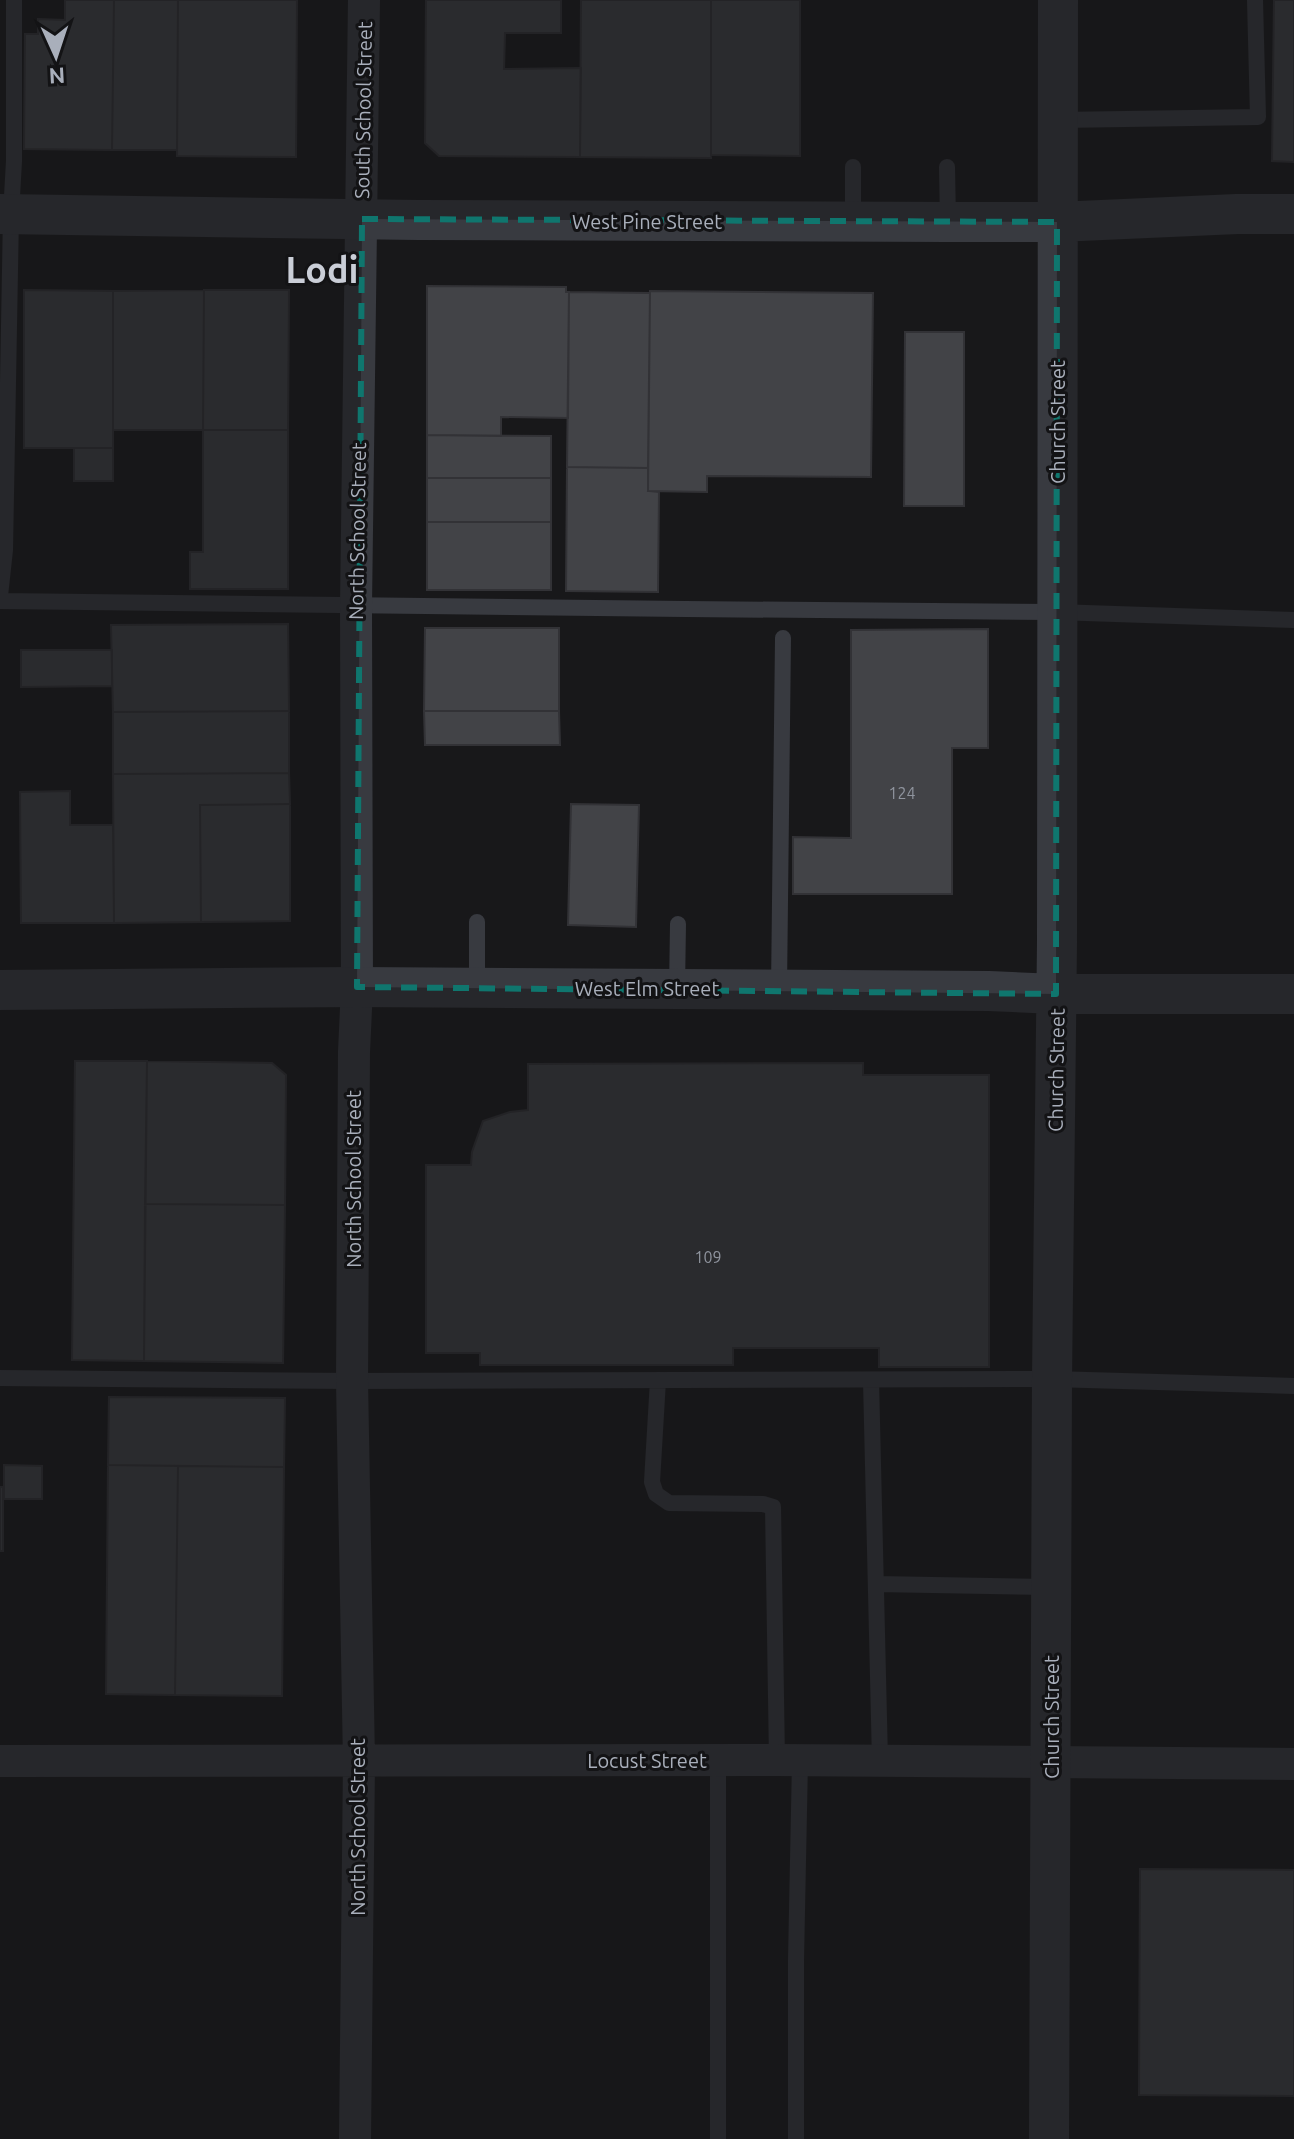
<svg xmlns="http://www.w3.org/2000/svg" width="1294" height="2139" font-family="Ubuntu,sans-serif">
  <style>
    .building { fill: #424347; stroke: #323236; stroke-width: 2 }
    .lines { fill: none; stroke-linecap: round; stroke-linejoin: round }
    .service { stroke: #383a40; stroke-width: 16 }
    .minor { stroke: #383a40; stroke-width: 32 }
    .tertiary { stroke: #383a40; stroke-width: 40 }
    .marked { fill: none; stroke: #0f766e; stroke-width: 6; stroke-dasharray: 16 10; stroke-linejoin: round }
    .labels { text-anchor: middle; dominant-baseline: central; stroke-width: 6; stroke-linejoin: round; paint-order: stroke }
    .number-label { font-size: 16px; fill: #8f949e }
    .street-label { font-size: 20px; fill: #a9afbb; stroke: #131315 }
    .town-label { font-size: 36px; font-weight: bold; fill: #caced7; stroke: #131315 }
  </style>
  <rect width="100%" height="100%" fill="#18181a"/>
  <path class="building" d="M65,0H114L112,150L24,149L25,34H38V19L65,20Z
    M114,0H178L177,150H112Z
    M178,0H297L296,157L177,156Z
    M426,0H561V33H505L504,69L581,68L580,157L439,156L425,143Z
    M581,0H711V158L580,157Z
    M711,0H800V156L711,155Z
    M1274,0H1294V162L1272,161Z
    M427,286L566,287V292H569L568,418L501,417V436L427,435Z
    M24,290L113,291V448H24Z
    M204,290L203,430H113V291Z
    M204,290H289L288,430H203Z
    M650,291L873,293L871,477L707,476V492L648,491Z
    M569,292L650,293L648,468L567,467Z
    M905,332H964V506H904Z
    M203,430H288V589H190V552H203Z
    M427,435L551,436V478H427Z
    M74,448H113V481H74Z
    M567,467L648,468V491L659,492L658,592L566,591Z
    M427,478H551V522H427Z
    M427,522H551V590H427Z
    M288,624L289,711L113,712L111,625Z
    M425,628H559V711H424Z
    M988,629V748H952V894H793V837L851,838V630Z
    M21,650H112V686L21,687Z
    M289,711V773L113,774V712Z
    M424,711H559L560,745H425Z
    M289,773L290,804L200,805L201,922L114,923L113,774Z
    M70,791V825H113L114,923H21L20,792Z
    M290,804V921L201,922L200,805Z
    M571,804L639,805L636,927L568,925Z
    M75,1061H147L144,1361L72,1360Z
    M147,1061L272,1063L286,1075L285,1205L145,1204Z
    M863,1063V1075H989V1367H879V1348H733V1365H480V1353H426V1165H471L472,1152L483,1121L510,1112L528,1110V1064Z
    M145,1204L285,1205L283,1363L144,1361Z
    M109,1397L285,1398L284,1467L108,1465Z
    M4,1465L42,1466V1499H4Z
    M108,1465L178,1466L175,1695L106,1694Z
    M178,1466L284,1467L282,1696L175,1695Z
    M0,1487H3V1551H0Z
    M1140,1869L1294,1870V2096L1139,2095Z"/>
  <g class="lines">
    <path class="service" d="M1059,120L1258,117L1255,0
      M947,167L948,222
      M853,221V167
      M0,596L5,550L11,214L14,161V0
      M0,601L685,609L1056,612L1294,620
      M477,987V922
      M677,989L678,924
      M779,989L783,638
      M0,1378L352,1381L1052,1379L1294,1386
      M658,1380L652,1482L656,1494L669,1503L763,1504L773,1507L777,1760
      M871,1380L880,1761
      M876,1584L1050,1587
      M718,1760V2139
      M796,2139V1960L800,1761"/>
    <path class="minor" d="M0,1761L777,1760L1294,1764
      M355,2139L359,1761L352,1381L354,1052L357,987L356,606L364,0"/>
    <path class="tertiary" d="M0,214L418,220L948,222H1057L1237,214H1294
      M0,990L357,987L989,991L1056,994H1294
      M1049,2139L1052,1379L1057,942L1058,0"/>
  </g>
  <path d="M0 0H1294V2139H0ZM362,219L1057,222L1056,994L357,987Z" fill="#18181a" fill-opacity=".55" fill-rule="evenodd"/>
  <path class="marked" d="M362,219L1057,222L1056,994L357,987Z"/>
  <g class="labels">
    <g class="number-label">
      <text x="902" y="793">124</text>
      <text x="708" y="1257">109</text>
    </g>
    <g class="street-label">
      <text transform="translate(363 110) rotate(-89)">South School Street</text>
      <text x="647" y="221">West Pine Street</text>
      <text transform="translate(1057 422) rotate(-90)">Church Street</text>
      <text transform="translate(357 531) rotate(-89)">North School Street</text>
      <text x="647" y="988">West Elm Street</text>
      <text transform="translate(1056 1070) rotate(-89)">Church Street</text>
      <text transform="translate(353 1179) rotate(-90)">North School Street</text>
      <text transform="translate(1051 1717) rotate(-90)">Church Street</text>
      <text x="647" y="1760">Locust Street</text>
      <text transform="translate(357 1827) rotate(-90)">North School Street</text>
    </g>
    <g class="town-label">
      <text x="322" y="269">Lodi</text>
    </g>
  </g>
  <g transform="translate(56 56) rotate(177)" stroke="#131315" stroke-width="6" paint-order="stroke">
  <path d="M0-6L14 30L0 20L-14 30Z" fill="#a9afbb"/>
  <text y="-12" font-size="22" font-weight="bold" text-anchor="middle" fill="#a9afbb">N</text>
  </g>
</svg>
